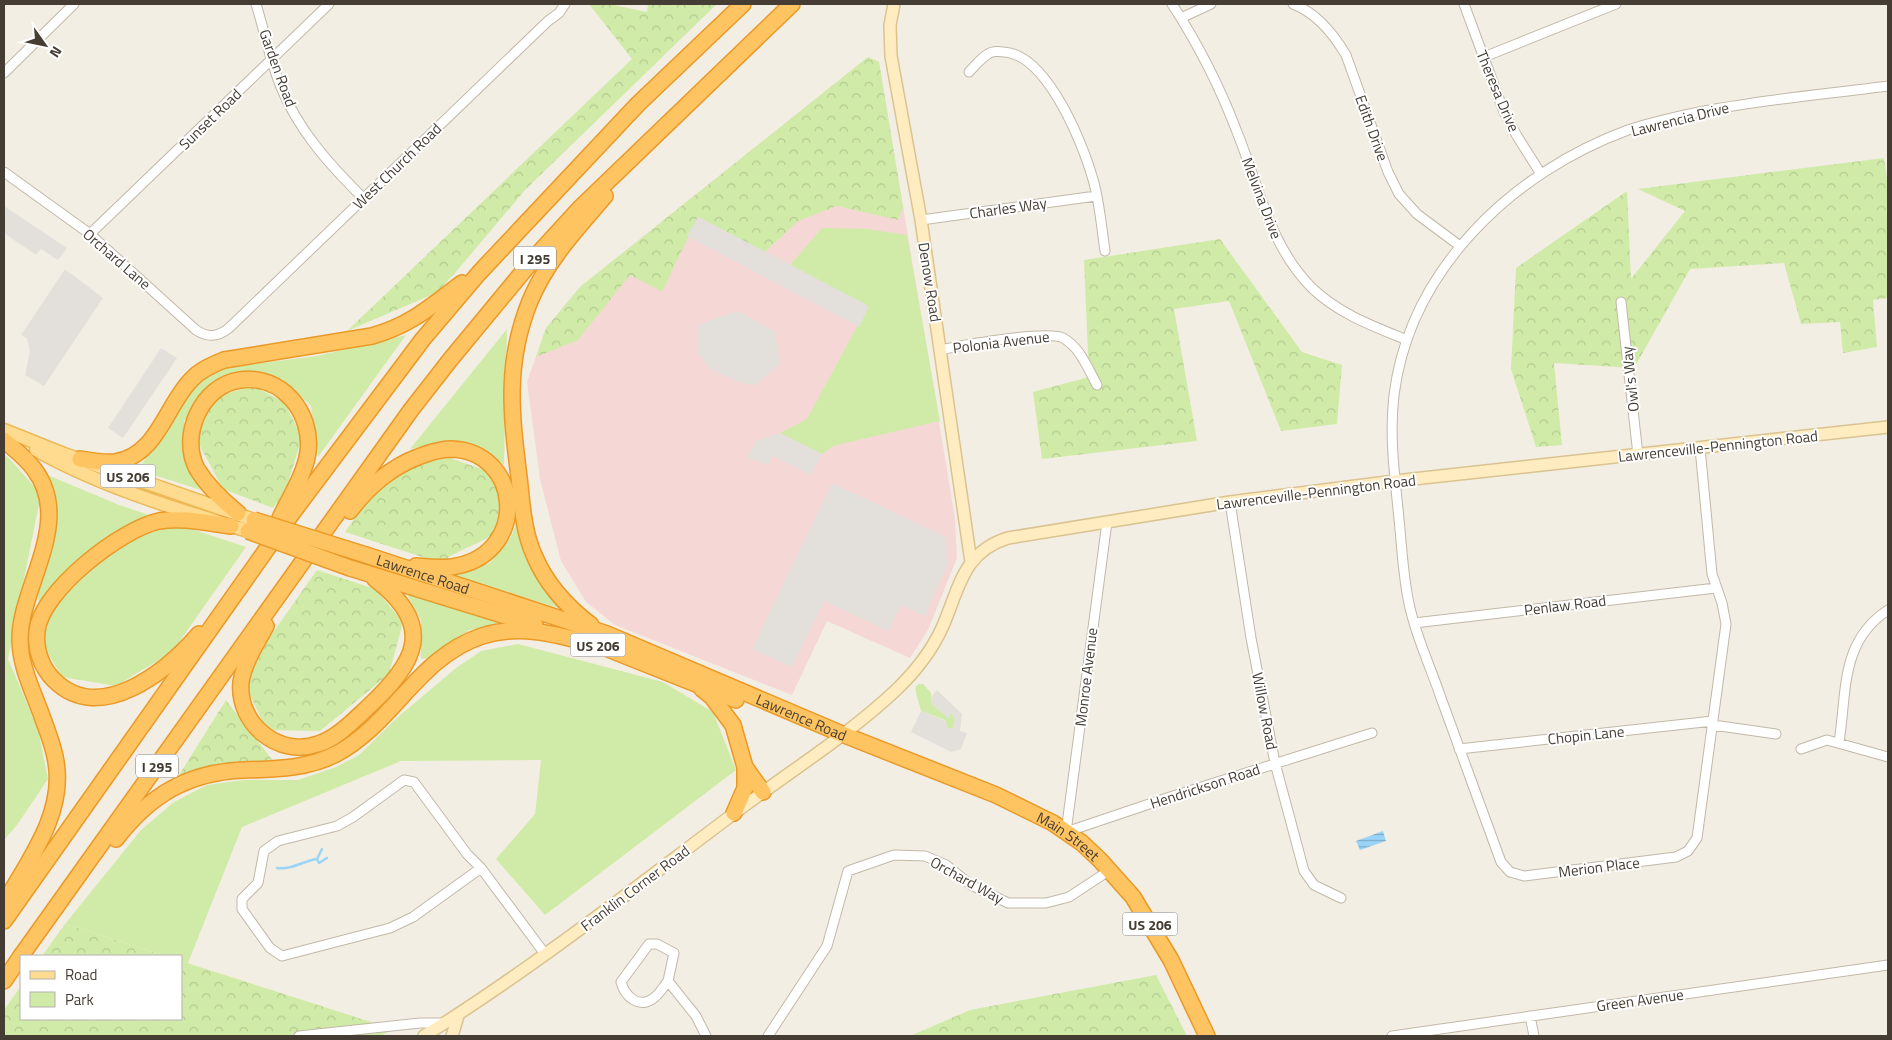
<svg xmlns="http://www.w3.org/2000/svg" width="1892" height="1040" font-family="'Titillium Web',sans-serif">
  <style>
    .medical { fill: #f5d8d5 }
    .green { fill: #d0eba8 }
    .forest { fill: url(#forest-crowns) }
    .parking { fill: #e3e0dc }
    .water { fill: url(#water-rules) }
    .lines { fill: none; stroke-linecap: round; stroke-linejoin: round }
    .stream { stroke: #9ad4f6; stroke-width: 2.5 }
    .street-casing { stroke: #c2b8a8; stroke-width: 11 }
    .secondary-casing { stroke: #dac391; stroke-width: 14 }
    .primary-casing { stroke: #edb957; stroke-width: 15 }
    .highway-casing { stroke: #ea9927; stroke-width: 18 }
    .street { stroke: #fff; stroke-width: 9 }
    .secondary { stroke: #ffedc1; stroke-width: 11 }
    .primary { stroke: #ffdb90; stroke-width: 12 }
    .highway { stroke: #ffc462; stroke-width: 15 }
    .highway-bridge-casing { stroke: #ea9927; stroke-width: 18; stroke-linecap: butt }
    .highway-bridge { stroke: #ffc462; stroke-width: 15 }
    .labels { text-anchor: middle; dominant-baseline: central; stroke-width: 4; stroke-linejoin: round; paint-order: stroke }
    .shield { fill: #fff; stroke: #7d7770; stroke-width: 1 }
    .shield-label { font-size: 14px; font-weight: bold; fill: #453d33 }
    .street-label { font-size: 15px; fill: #453d33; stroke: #fff }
  </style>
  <defs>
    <pattern id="forest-crowns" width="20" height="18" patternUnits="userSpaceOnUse" patternTransform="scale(1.25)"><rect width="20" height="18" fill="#d0eba8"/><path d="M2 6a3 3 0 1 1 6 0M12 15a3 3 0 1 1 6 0" fill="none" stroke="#b4ca91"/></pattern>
    <pattern id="water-rules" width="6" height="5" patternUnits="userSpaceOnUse" patternTransform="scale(1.25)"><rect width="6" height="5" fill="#9ad4f6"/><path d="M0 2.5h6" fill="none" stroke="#7fadc8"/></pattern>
  </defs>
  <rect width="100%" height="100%" fill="#f3eee3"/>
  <path class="medical" d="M868,57L879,62L955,518L957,558L928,630L910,658L827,621L792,695L615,625L586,602L561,561L540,479L527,382L546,328L580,287Z"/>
  <path class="green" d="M822,228L867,229L907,235L940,421L833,446L822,454L780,433L807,419L868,306L790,265Z
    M507,329L504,465L455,441L410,449Z
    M406,335L318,457L311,406L282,379L241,373L212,386L184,421L185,448L201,490L138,470L194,385L221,368L317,356Z
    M4,455L8,457L41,494L8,659L38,729L48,779L17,825L4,840Z
    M43,473L119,505L246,547L172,652L116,686L62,677L46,650L36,585L55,516Z
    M519,515L562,609L451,575L490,563L511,537Z
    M405,591L509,624L469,630L434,657L421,659V620Z
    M518,644L663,682L713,712L736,770L545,915L496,859L535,814L541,760L401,761L242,827L188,963L181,961V956H166L65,924L141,830L174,802L207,785L244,780H298L336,767L359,755L398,717L456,668L481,651Z
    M919,684H923L931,693L932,704L950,719V713L952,714L955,720L953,728H948L945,720L921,711C920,704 914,692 916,686Z"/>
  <path class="forest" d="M589,4H609L647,12L648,4H717L525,190L455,273L436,293L347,331L632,59Z
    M868,57L879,62L903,207L898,220L837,206L798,221L765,252L698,217L662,292L630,275L578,340L536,357L546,328L580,287Z
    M1884,158L1888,187V298L1873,300L1877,347L1843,353L1840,322L1801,324L1784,263L1690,269L1634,368L1554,363L1562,445L1536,447L1511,369L1516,268L1627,191L1631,279L1685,211L1638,189Z
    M1220,239L1302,352L1342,365L1337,424L1281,431L1229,301L1174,309L1197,441L1042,459L1033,392L1089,377L1084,260Z
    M253,386L284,402L302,437L288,483H291L273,508L223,489L195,437L214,397Z
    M438,454L491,472L503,501L492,536L450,556L444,564L345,532L382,480Z
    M317,570L375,589L403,622L389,674L320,731L267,730L245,685L246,671Z
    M226,700L273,761L230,763L179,775Z
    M65,924L166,956H42Z
    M181,961L393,1029L381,1036H336L334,1030L282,1036H4V1010L21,986V1019H181Z
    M1156,975L1187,1036H910L970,1010Z"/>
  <path class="parking" d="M4,206L67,248L58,260L41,249L36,255L4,233Z
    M698,217L869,306L859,327L687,236Z
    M65,269L103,298L44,386L25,375L30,351L27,338L21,335Z
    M740,312L775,332L780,364L755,385L741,383L710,369L697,352L698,325L731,313Z
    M161,348L177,358L123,438L108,428Z
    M780,433L822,454L811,475L773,456L768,465L747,458L756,441Z
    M832,483L946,537L947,565L925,616L901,605L888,631L824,601L792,667L752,649Z
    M937,690L962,714L960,731L967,733L961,749L951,752L911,732L921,711L945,721L948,728H953L955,720L952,714L950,713V720L932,704V696Z"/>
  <path class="water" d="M1383,831L1386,841L1360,850L1356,841Z"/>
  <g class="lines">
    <path class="stream" d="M317,859L319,863L327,858
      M277,868C292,870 303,861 317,859L322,849"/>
    <defs>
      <path id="street" d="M256,4C264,30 270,59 280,85C298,130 329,164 363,198
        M1172,4C1198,44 1220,87 1237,132C1259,186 1269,245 1312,288C1339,314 1373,326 1407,340
        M1293,4C1317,13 1333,33 1346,55L1388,172L1399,194L1417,214L1460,246
        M1464,4L1504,112L1517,136L1541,174
        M1181,18L1211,4
        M1484,57L1616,4
        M969,72C975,66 981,58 988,54C992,51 999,51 1003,52C1048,53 1086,150 1095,187C1100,208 1102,230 1105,251
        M4,73L74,4
        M4,172L90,234L196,330C208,338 218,337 229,328L548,21L559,13L565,4
        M921,220L1096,196
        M90,234L329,4
        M1621,302L1638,455
        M941,350C961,345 1049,330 1063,338C1080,347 1088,369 1097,385
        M1700,448L1712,574L1722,603L1726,624L1697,838L1688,851L1676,857L1524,876L1510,872L1501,862C1481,807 1461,753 1441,698C1431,668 1417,639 1410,608C1403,579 1402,548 1399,519C1395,477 1389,437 1394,395C1410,269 1513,172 1628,130C1653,122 1679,116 1704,111C1766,99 1827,94 1888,86
        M1230,502L1251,638L1275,763L1304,871L1314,885L1341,898
        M1107,522L1066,832L1167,798L1372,733
        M1414,623L1716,588
        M1713,725L1776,734
        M1839,742C1847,692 1840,641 1888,610
        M1459,749L1713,721
        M1801,749L1827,740L1888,757
        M481,868L413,917L390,928L282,956L270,948L242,909V899L258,883L264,851L278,841L337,826L353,817L404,780L414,782L467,854L481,868L545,954
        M668,981C664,986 660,993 655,997C640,1010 625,997 621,982L649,944H657L674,953L668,981L696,1016L706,1036
        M1530,1016L1534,1036
        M299,1036L420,1023H445
        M768,1036L827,946L848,871L894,855L925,856L946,865L971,885L1008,903H1046L1069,897L1110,870
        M1392,1036L1888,965"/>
      <path id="secondary" d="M894,4L890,25L891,56L921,220L971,562
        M424,1036C533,968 633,889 736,812C789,772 847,736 895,691C914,673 931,652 942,628C959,590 962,552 1008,538L1230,502L1395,481L1888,427
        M452,1036L458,1016"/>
      <path id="primary" d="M4,430L64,454L254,520
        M36,450C102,487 176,509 248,531"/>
      <g id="highway">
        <path d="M4,440C14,449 26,458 34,469C63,507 43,551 30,591C25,607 20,622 20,639C20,667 34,693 43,719C48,733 54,747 56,762C65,814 28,861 4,904"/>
        <path d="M80,459C91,461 103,463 115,462C157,456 165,407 191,380C200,370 212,365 224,360L372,336C411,325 430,307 462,283"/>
        <path d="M350,511C367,488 391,467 418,457C428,453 440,449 451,449C521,451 530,551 457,566C444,569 429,567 416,566"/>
        <path d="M238,513C222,500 208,487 197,469C179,435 202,385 240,380C282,374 313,413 308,452C305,474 290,497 280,518"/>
        <path id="s1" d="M366,555L607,634L842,734L996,795L1053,823L1082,843L1100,860L1133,897L1171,960L1207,1036"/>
        <path d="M350,568L535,625"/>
        <path d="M591,625C566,606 546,584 534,555C523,530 522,503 519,477C511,413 505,363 530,301C547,260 577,229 605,196"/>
        <path d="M266,626C257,643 244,662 241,682C237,723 278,758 318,744C337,738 353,721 367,708C416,663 437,626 375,579"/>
        <path d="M199,634C167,671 100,726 54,680C41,667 35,649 37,631C41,591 121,529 159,521C183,517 207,523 231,526"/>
        <path d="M593,643L736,700"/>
        <path d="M702,689L712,697L733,725L745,767L763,792"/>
        <path d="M734,813L745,788V767"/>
        <path d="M116,839C150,795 188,772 244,770C276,769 307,769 336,754C394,723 418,657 482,636C523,623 561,636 601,646"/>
        <path d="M4,921L293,512L423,339L479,273L638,104L743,4"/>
        <path d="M21,956L411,410L450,360L536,256L579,209L792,4"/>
        <path d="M4,981L21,956"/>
      </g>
    </defs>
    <use href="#street" class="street-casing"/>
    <use href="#secondary" class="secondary-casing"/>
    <use href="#primary" class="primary-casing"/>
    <use href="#highway" class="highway-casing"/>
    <use href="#street" class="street"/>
    <use href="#secondary" class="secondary"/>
    <use href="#primary" class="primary"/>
    <use href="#highway" class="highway"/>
    <defs>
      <path id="highway-bridge" d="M254,520L366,555
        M248,531L350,568"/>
    </defs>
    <use href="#highway-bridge" class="highway-bridge-casing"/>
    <use href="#highway-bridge" class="highway-bridge"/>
  </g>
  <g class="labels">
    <g class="shield">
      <rect x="514" y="246.5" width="42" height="23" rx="4"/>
      <rect x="100.5" y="464.5" width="55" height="23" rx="4"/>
      <rect x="570.5" y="633.5" width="55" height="23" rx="4"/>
      <rect x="136" y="754.5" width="42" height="23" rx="4"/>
      <rect x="1122.5" y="912.5" width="55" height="23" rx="4"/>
    </g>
    <g class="shield-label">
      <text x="535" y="258">I 295</text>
      <text x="128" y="476">US 206</text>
      <text x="598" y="645">US 206</text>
      <text x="157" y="766">I 295</text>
      <text x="1150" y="924">US 206</text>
    </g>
    <g class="street-label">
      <text transform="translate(278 68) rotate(70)">Garden Road</text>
      <text transform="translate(1498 91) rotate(67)">Theresa Drive</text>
      <text transform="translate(210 119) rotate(-44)">Sunset Road</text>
      <text transform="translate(1680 119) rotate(-14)">Lawrencia Drive</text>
      <text transform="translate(1372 128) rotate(70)">Edith Drive</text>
      <text transform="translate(397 166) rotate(-44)">West Church Road</text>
      <text transform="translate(1262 198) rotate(69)">Melvina Drive</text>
      <text transform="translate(1008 208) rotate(-8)">Charles Way</text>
      <text transform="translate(117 259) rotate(41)">Orchard Lane</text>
      <text transform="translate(930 282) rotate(81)">Denow Road</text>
      <text transform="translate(1001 342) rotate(-7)">Polonia Avenue</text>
      <text transform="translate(1630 379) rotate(-96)">Owl's Way</text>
      <text transform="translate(1718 446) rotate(-6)">Lawrenceville-Pennington Road</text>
      <text transform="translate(1316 492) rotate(-7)">Lawrenceville-Pennington Road</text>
      <text stroke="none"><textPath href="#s1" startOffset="60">Lawrence Road</textPath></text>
      <text transform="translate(1565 605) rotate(-7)">Penlaw Road</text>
      <text transform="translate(1086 677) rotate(-83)">Monroe Avenue</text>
      <text transform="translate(1265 711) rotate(79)">Willow Road</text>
      <text stroke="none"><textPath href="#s1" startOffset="465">Lawrence Road</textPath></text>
      <text transform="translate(1586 735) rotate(-6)">Chopin Lane</text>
      <text transform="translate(1205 786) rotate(-18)">Hendrickson Road</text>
      <text stroke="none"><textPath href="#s1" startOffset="758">Main Street</textPath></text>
      <text transform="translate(1599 867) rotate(-7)">Merion Place</text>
      <text transform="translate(967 880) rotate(29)">Orchard Way</text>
      <text transform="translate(635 888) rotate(-37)">Franklin Corner Road</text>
      <text transform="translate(1640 1000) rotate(-8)">Green Avenue</text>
    </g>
  </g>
  <rect width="1892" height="1040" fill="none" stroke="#453d33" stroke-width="10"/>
  <rect x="20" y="955" width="162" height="65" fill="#ffffff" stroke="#b5b1ad"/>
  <rect x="30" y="971" width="25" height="8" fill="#ffdb90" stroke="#b5b1ad"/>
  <text x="65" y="980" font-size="15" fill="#453d33">Road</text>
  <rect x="30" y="992" width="25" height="15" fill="#d0eba8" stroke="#b5b1ad"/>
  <text x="65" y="1005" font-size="15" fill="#453d33">Park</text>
  <g transform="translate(45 45) rotate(123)" stroke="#ffffff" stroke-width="4" paint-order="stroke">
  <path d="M0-4L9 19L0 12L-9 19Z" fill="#453d33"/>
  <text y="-8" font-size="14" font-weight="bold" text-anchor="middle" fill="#453d33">N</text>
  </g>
</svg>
